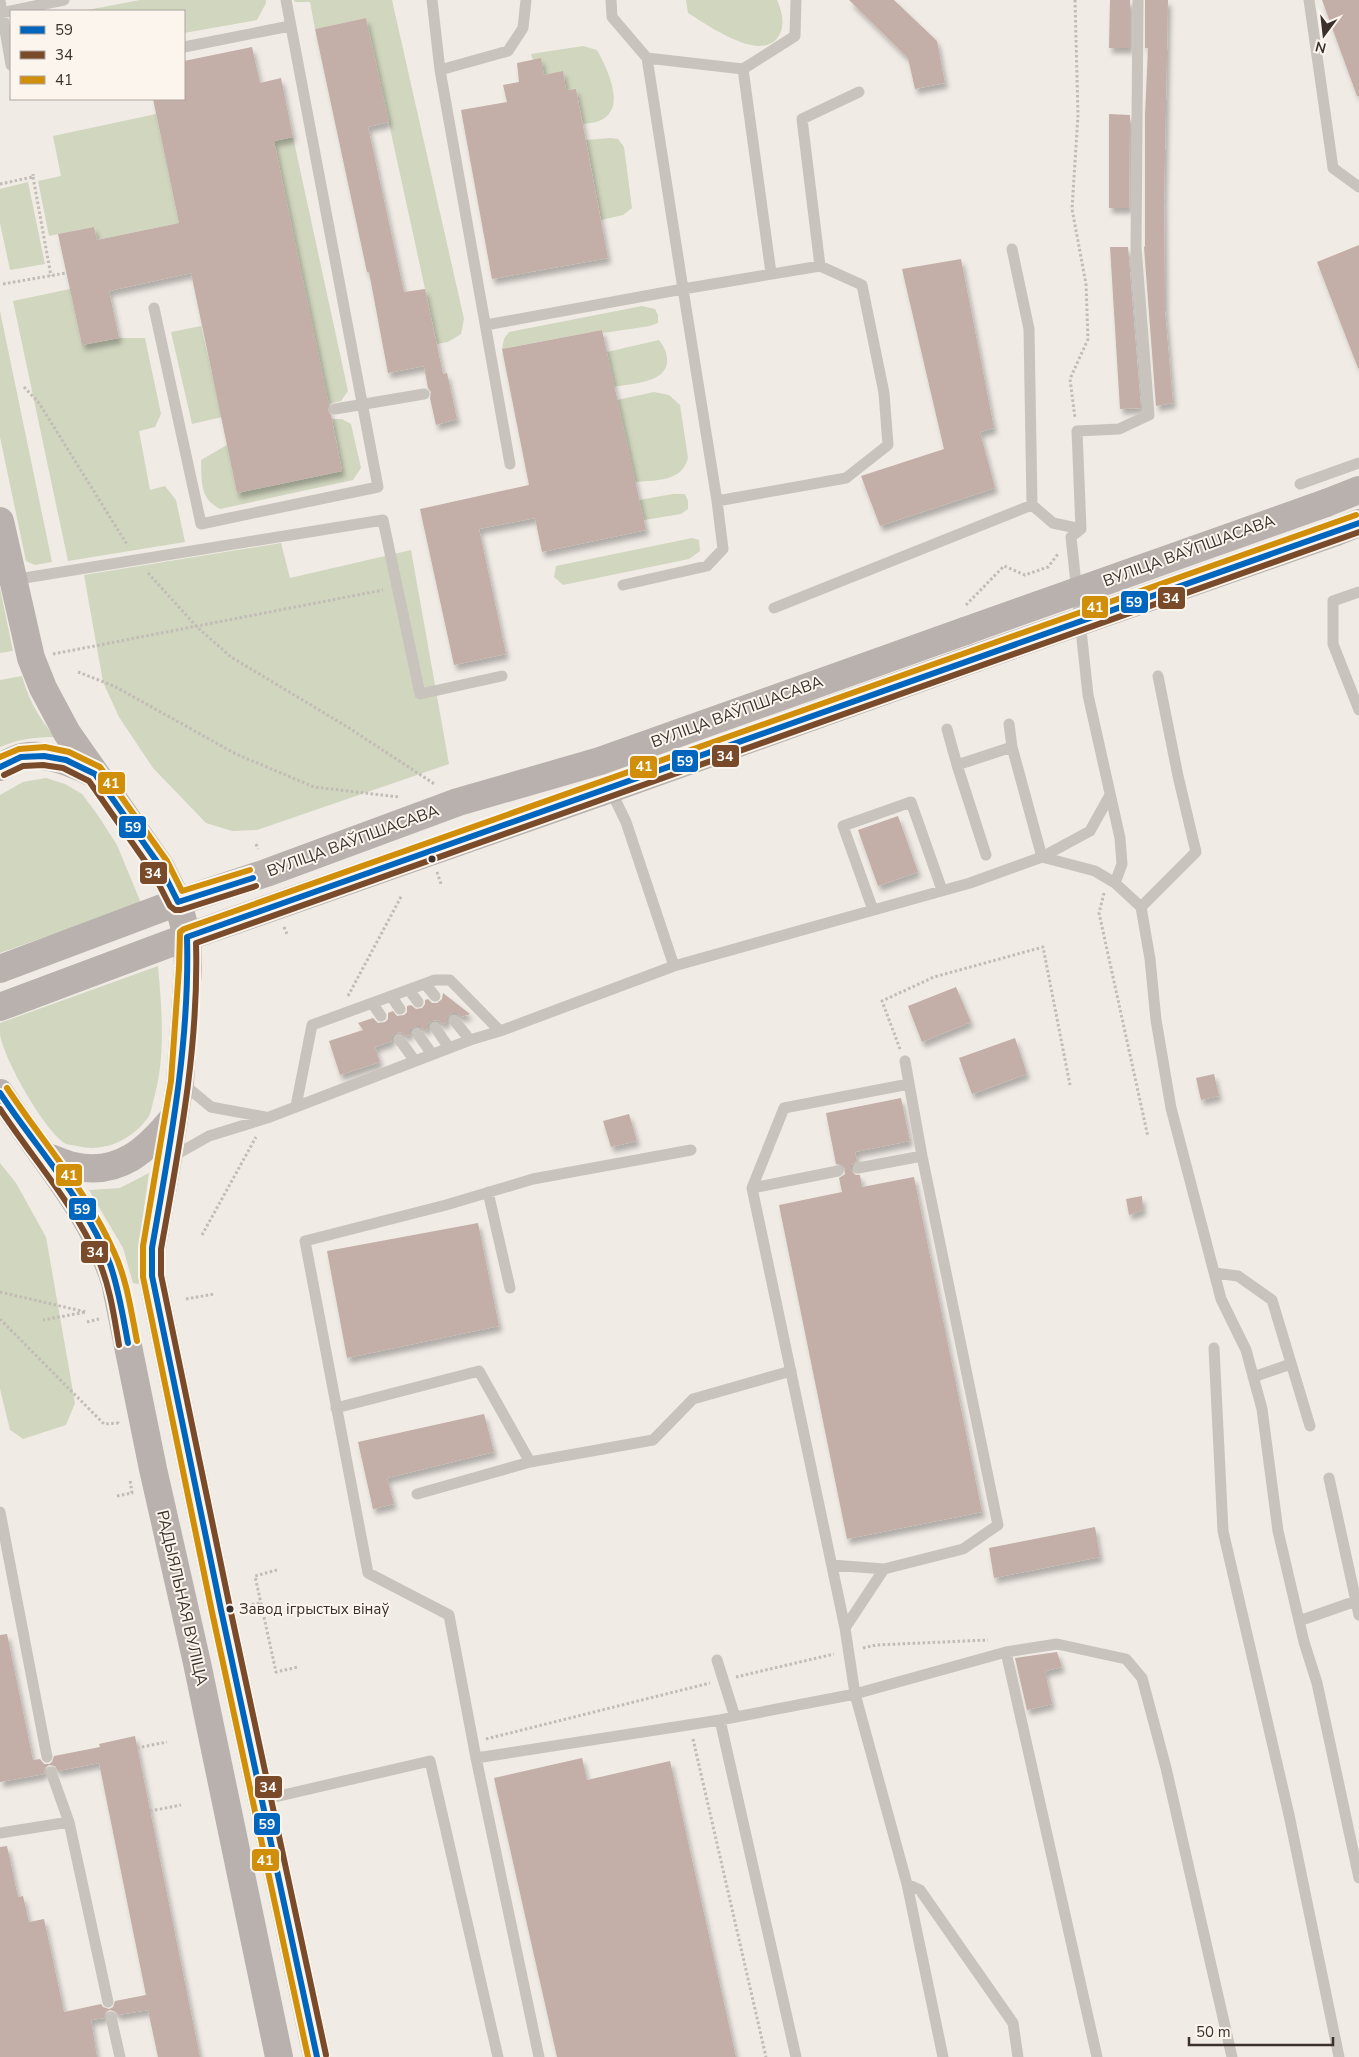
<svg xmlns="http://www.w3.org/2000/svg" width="1359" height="2057" font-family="'Nunito Sans',sans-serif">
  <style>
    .green { fill: #d1d6bf }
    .building { fill: #c3afa7; filter: url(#shadow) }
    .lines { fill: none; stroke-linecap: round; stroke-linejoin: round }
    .path { stroke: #c2bbb6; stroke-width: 3; stroke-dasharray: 2.5 2.5; stroke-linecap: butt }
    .service { stroke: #c9c3be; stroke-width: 11 }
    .primary { stroke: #b8b1ad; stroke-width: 28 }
    .primary-bridge { stroke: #b8b1ad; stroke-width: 28 }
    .bus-1-casing { stroke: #fbf5ee; stroke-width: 10 }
    .bus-2-casing { stroke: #fbf5ee; stroke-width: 10 }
    .bus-3-casing { stroke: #fbf5ee; stroke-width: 10 }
    .bus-1 { stroke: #0065bd; stroke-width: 6 }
    .bus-2 { stroke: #7a4b2a; stroke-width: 6 }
    .bus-3 { stroke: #d18e09; stroke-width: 6 }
    .bus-dot { fill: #3b302b; stroke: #fbf5ee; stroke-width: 2 }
    .labels { text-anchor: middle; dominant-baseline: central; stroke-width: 4; stroke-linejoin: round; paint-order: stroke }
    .bus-label { font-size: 15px; fill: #3b302b; stroke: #fbf5ee; text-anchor: start }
    .street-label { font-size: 16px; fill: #3b302b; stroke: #fbf5ee }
    .line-badge { stroke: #fbf5ee; stroke-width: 2 }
    .badge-label { font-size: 14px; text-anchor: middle; font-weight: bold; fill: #fff }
  </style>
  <defs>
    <filter id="shadow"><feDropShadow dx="3" dy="5.5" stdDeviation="2.5" flood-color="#0004"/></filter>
  </defs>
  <rect width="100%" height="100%" fill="#f0ebe5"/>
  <path class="green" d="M140,0H266V3L257,20L184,33V11H82Z
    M294,0H392L464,319L461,334L448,342L437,344L366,18L315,29L310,2H295Z
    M686,0H777C782,12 786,25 778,37C760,63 708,25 688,13Z
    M583,46L597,50C607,68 628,110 599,121C594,123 588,123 583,124L576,89L566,90L563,72L544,75L541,59L533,60L531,54Z
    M156,114L179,223L97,240L94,227L49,236L38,181L61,176L53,136Z
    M293,137L348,391L341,401L328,404L274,141Z
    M610,138L618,139L624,147L632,208L623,215L601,220L586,140Z
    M28,182L45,264L10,270L0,223V189Z
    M70,289L82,345L119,338H145L161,414L155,427L139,431L150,490L165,486L176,500L185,542L68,561L13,301Z
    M642,306L655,309L658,315V323L650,326L603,333L602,330L502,349L504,339L509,332Z
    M0,311L52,562L35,565L26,561L0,437Z
    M201,326L222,417L192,424L171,332Z
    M659,340C664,347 666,350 667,358C670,383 632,383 614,387L607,352Z
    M654,392L669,395L680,405L688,458C682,482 656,480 635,482L617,400Z
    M332,419H342L351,424L361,468L353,480L220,509C199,498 202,481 201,460L227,445L237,493L342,471Z
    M673,494H685L688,501V509L681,514L644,520L639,500Z
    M692,538L699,540L700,551L689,559L563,585L554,577L556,566Z
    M281,543L290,578L411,550L449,764L257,830L232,831L206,823L153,768L119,717L103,682L84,575Z
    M0,588L13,651L0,653Z
    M22,676C29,701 39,718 55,737C35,737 19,739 0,747V680Z
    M46,778L65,784L82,794L97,814L117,845L141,903L0,953V795L23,782Z
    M158,966C162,1011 166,1058 153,1102C152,1106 151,1112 149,1116C133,1140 104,1153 77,1146C74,1145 69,1145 66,1144C45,1132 3,1058 0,1034C0,1031 0,1027 0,1023Z
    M0,1163L16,1183L46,1237L75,1403L66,1425L23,1439L10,1430L0,1389Z
    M149,1173L139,1243L141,1280L138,1284L133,1283L123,1248L89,1190L120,1188Z"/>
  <path class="building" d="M849,0H894L937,41L945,83L915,89L908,58Z
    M1110,0H1130V48H1109Z
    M1145,0H1168L1164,201L1165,311L1173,403L1156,406L1144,247L1145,246V115L1148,48H1145Z
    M1322,0H1359V96H1357Z
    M366,18L389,122L368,127L404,292L425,289L443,374L447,373L457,419L436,425L430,398L431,392L428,388L424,366L388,373L369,272H367L315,29Z
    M252,47L260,83L281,78L293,137L274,141L329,405L328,411L331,415L342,471L237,493L191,273L109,291L119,338L82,345L58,234L94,227L97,240L179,223L153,99H184V61Z
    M541,58L544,75L563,71L566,90L576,89L608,258L492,279L461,110L507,102L503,85L519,82L517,63Z
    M1109,114L1130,115L1129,208H1109Z
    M1359,245V368H1358L1317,262Z
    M1110,247H1128L1141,408L1120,409Z
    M961,259L994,428L980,432L995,488L880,526L861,476L944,449L902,269Z
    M602,330L646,530L542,552L535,518L479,529L506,654L454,665L420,509L529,485L502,349Z
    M898,816L918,872L878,886L858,830Z
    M956,987L971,1022L922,1042L908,1006Z
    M443,993L470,1014L461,1017L457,1013H452L447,1017V1022L442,1024L438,1020L431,1021L428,1024V1029L424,1030L421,1026H416L410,1029V1035L406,1036L402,1032L395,1033L392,1036V1041L375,1047L380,1062L340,1075L329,1041L363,1030L358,1023L373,1018L378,1023L385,1022L388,1019V1013L393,1011L397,1016L404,1015L407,1012V1006L411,1005L416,1009L422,1008L425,1004V1000L428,999L432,1003H437L442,999Z
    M1015,1038L1027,1074L972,1094L959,1058Z
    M1214,1074L1219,1096L1201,1100L1196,1078Z
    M901,1098L910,1141L855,1152L857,1161L851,1165V1170L855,1175H860L862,1187L914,1177L982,1512L847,1539L779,1205L842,1192L839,1178L845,1174V1169L841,1164H836L826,1113Z
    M629,1114L637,1141L611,1147L603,1121Z
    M1142,1196L1143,1210L1129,1215L1126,1199Z
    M478,1223L499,1326L347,1358L327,1251Z
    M484,1414L494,1452L387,1478L394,1504L373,1509L358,1442Z
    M1095,1527L1100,1557L994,1578L989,1548Z
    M7,1634L33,1760L40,1759L44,1764H49L52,1762L54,1756L100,1747L99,1744L135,1736L200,2057H158L148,2010L118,2015L116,2012L110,2010L106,2012L104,2018L91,2020L97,2057H0V1847L7,1846L18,1897L23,1896L29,1922L44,1919L64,2012L101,2004L103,2007L109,2009L113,2007L115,2001L146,1995L99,1763L58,1771L55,1766L49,1765L45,1768L44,1774L0,1782V1635Z
    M1057,1652L1062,1667L1045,1671L1052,1704L1027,1710L1015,1658Z
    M582,1758L587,1780L670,1761L736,2057H557L494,1778Z"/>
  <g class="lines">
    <path class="path" d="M1075,0L1078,115L1072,209L1086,284L1088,339L1070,379L1075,418
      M33,177L51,276
      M0,184L33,177V174
      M3,284L66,273
      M24,387L39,403L128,546
      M148,573L197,627L231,657L349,728L436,785
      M966,605L1004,566L1025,575L1048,567L1058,554
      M53,654L383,590
      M78,672L114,686L236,754L314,787L399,797
      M256,844L258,849
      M437,872L441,884
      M1104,893L1099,913L1148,1137
      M284,927L287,934
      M348,996L402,895
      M900,1049L882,1001L934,977L1043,947L1070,1085
      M202,1235L256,1137
      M0,1292L86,1312L43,1320
      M186,1299L214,1294
      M0,1319L104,1424L118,1423L119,1425
      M87,1322L99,1319
      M117,1496L132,1493L130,1480
      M277,1570L255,1576L276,1672L298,1667
      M242,1606L261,1603
      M863,1648L876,1645L988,1640
      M736,1677L834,1654
      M486,1739L710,1683
      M693,1739L766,2057
      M137,1748L167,1742
      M150,1811L181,1805"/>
    <path class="service" d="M432,0L440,70L510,464
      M611,0L612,17L647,58
      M1309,0L1333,168L1359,187
      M0,1L11,65
      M0,13L64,0
      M184,47L290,26
      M743,69L795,36L796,0
      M440,70L508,51L523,28L526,0
      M1012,249L1029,329L1032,505
      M820,266L802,119L859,92
      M154,308L201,524L378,487L286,0
      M486,325L683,289L717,501L846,478L888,445L884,393L862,285L820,266L683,289L647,58L743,69L771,273
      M335,409L424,394
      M1300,484L1359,463
      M12,580L383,520L420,694L502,676
      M623,585L707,566L723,549L717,501
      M1359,592L1333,601V644L1359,710
      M774,608L1032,505L1053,523L1081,529
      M1009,724L1012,747L1042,857L1090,831L1110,795
      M947,729L957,765
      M986,855L957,765L1012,747
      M1115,883L1122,864L1120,838L1088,695L1071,537L1081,529L1077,431L1119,429L1149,415L1136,247L1138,0
      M1141,907L1196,852L1178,776L1158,676
      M873,910L843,826L911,802L942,890
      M674,966L970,883L1042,857L1095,871L1115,883L1141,907L1150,959L1156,1020L1171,1108L1221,1299L1246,1350L1262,1409L1278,1531L1304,1642L1317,1683L1359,1878
      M425,984L435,996
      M409,990L418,1002
      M391,996L400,1009
      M372,1003L381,1016
      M454,1020L470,1040
      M435,1027L449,1048
      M417,1033L432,1054
      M399,1039L415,1061
      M181,1082L211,1107L265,1117
      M909,1084L784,1108L752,1188L845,1628L855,1694L907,1884L943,2057
      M296,1106L312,1025L435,980H450L500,1031
      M170,1158L209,1136L267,1118L470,1040L500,1031L674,966L626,822L610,789
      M858,1168L922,1156
      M752,1188L838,1171
      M488,1192L510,1288
      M1215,1273L1238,1276L1272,1300L1310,1426
      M1214,1348L1223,1531L1289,1815L1339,2057
      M1253,1377L1291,1364
      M336,1408L479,1371L530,1462L653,1440L693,1399L791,1371
      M1329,1478L1359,1615
      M417,1494L530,1462
      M0,1512L47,1757
      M832,1565L884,1569
      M1299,1621L1356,1601
      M845,1628L884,1569L963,1549L998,1525L922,1156L905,1061
      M717,1660L735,1717
      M720,1720L796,2057
      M476,1758L720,1720L855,1694L1006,1652
      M51,1772L69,1822
      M262,1800L430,1761L498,2057
      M0,1833L69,1822L108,2002
      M907,1884L920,1890L1013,2023L1018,2057
      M111,2017L120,2057
      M539,2057L476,1758L449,1615L368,1573L305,1241L446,1205L533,1179L691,1150
      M1097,2057L1006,1652L1057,1644L1126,1659L1142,1678L1166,1768L1232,2057"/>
    <path class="primary" d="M1326,503L1359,490
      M0,521L31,658L43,688L67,733L160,866L178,902L187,937L188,968L180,1082L168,1158L152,1248V1276L221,1610L317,2057
      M1336,532L1359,523
      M0,767C7,764 15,758 22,757C48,752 72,763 95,774
      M0,969L178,902L266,873L458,802L600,761L965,631
      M0,1007L187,937L610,789L976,658
      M0,1093C40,1156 92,1210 115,1282L153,1469L197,1663L279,2057
      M44,1156C54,1159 64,1164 73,1166C119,1177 148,1149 174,1117"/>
    <path class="primary-bridge" d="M965,631L1326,503
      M976,658L1336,532"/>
    <defs>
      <path id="bus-1" d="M0,767L21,757L44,756L66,760L95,774L160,866L178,902L253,878
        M0,1093C37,1149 86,1201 110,1264C119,1290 123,1317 128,1343
        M317,2057L221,1610L152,1276V1248C170,1145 190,1042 187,937L1359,523"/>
      <path id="bus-2" d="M4,775L23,766L43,765L63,768L89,781L152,871L170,906L175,910H181L256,886
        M0,1109C33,1159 74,1204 98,1259C110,1286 114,1316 119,1345
        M326,2055L230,1608L161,1275V1249C179,1148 199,1046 196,943L1359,532"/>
      <path id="bus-3" d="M0,757L19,749L45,747L69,752L100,767L167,861L182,891L250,870
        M7,1088C43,1143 88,1192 114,1252C127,1280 131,1311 137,1341
        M308,2057L212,1612L143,1277V1246L171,1081L179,968L180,932L184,929L1356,515"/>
    </defs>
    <use href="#bus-1" class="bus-1-casing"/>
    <use href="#bus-2" class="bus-2-casing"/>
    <use href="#bus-3" class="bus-3-casing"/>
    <use href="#bus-1" class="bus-1"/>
    <use href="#bus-2" class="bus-2"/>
    <use href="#bus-3" class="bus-3"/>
  </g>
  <g class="bus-dot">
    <circle cx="432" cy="859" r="4.5"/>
    <circle cx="230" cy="1609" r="4.5"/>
  </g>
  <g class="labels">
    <g class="bus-label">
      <text x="239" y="1609">Завод ігрыстых вінаў</text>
    </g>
    <g class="street-label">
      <text transform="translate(1189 551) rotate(-20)">ВУЛІЦА ВАЎПШАСАВА</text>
      <text transform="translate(737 712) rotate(-20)">ВУЛІЦА ВАЎПШАСАВА</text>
      <text transform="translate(353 841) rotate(-20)">ВУЛІЦА ВАЎПШАСАВА</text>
      <text transform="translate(182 1598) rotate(77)">РАДЫЯЛЬНАЯ ВУЛІЦА</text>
    </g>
  </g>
  <g class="line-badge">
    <rect x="1157" y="586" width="29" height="24" rx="5" fill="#7a4b2a"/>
    <rect x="1120" y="590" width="29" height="24" rx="5" fill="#0065bd"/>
    <rect x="1081" y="595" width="28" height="24" rx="5" fill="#d18e09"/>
    <rect x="711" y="744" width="29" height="24" rx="5" fill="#7a4b2a"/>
    <rect x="671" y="749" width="28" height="24" rx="5" fill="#0065bd"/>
    <rect x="629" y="755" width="29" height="24" rx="5" fill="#d18e09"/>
    <rect x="97" y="771" width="29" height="24" rx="5" fill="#d18e09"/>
    <rect x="118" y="815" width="29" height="24" rx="5" fill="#0065bd"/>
    <rect x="139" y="861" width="29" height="24" rx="5" fill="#7a4b2a"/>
    <rect x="55" y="1163" width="28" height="24" rx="5" fill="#d18e09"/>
    <rect x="68" y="1197" width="29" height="24" rx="5" fill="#0065bd"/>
    <rect x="80" y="1240" width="29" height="24" rx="5" fill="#7a4b2a"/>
    <rect x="254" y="1775" width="29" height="24" rx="5" fill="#7a4b2a"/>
    <rect x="253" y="1812" width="28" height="24" rx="5" fill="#0065bd"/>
    <rect x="251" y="1848" width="29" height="24" rx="5" fill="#d18e09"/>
  </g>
  <g class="badge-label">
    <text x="1171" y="603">34</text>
    <text x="1134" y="607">59</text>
    <text x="1095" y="612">41</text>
    <text x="725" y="761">34</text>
    <text x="685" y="766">59</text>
    <text x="644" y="771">41</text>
    <text x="111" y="788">41</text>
    <text x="133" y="832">59</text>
    <text x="153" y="878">34</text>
    <text x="69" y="1180">41</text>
    <text x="82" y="1214">59</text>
    <text x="95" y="1257">34</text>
    <text x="268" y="1792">34</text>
    <text x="267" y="1829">59</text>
    <text x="265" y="1865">41</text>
  </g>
  <rect x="10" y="10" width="175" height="90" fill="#fbf5ee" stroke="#aea6a0"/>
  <rect x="20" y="26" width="25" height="8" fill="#0065bd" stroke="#aea6a0"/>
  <text x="55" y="35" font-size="15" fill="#3b302b">59</text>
  <rect x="20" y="51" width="25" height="8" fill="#7a4b2a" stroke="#aea6a0"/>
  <text x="55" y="60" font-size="15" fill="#3b302b">34</text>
  <rect x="20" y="76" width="25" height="8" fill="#d18e09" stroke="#aea6a0"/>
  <text x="55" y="85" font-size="15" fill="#3b302b">41</text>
  <g transform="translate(1324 35) rotate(195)" stroke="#fbf5ee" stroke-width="4" paint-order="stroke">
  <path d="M0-4L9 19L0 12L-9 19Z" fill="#3b302b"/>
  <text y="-8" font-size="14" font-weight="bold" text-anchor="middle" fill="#3b302b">N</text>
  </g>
  <path d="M1189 2037v8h144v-8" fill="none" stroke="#3b302b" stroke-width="2.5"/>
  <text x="1196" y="2037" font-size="15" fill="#3b302b" stroke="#fbf5ee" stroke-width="4" paint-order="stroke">50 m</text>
</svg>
